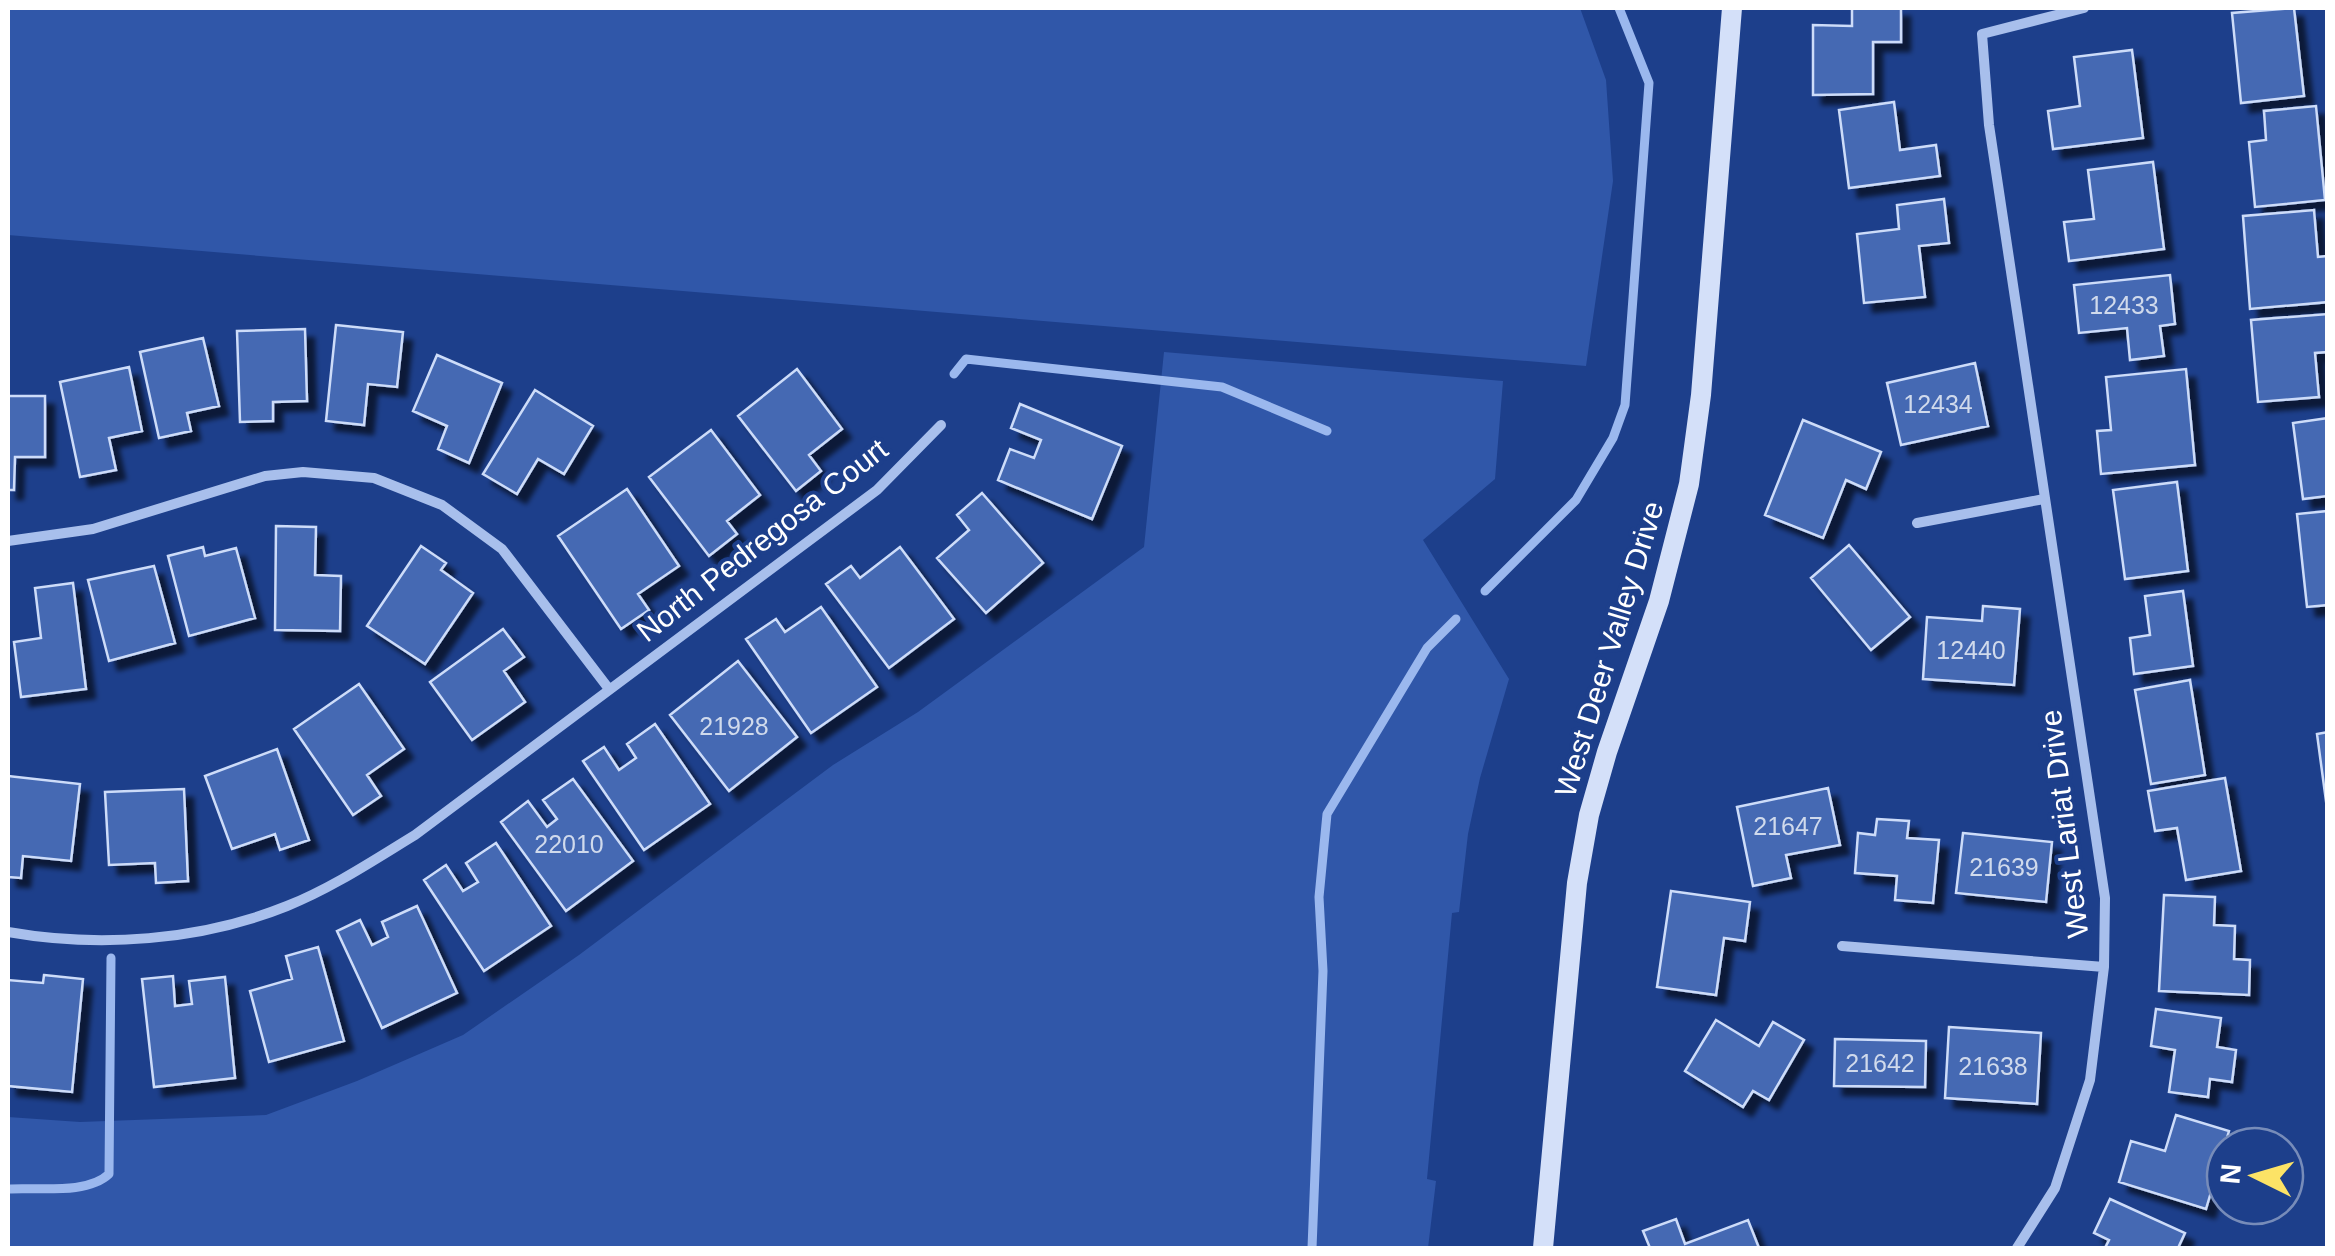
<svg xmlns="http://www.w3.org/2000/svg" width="2335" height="1256" font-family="Arial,sans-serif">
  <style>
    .green { fill: #3057a9 }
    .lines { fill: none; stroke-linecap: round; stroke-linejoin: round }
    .stream { stroke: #9bb8ee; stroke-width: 9 }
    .building { fill: #4569b3; stroke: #cddcf9; stroke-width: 2.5; filter: url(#shadow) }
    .street { stroke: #a8bfec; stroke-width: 10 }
    .secondary { stroke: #d4e0f9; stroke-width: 20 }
    .labels { text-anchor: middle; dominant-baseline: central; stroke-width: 8; stroke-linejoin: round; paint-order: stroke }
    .number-label { font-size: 25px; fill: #d0daec }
    .street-label { font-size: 30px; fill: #fff; stroke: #1d3f8b }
  </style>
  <defs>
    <filter id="shadow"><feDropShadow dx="9" dy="9" stdDeviation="2.5" flood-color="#0009"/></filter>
  </defs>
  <rect width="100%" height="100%" fill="#1d3f8b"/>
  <path class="green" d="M8,8H1580L1606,80L1613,181L1586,366L8,235Z
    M1164,352L1503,381L1495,479L1423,540L1509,679L1480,778L1468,834L1459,912L1452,913L1427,1179L1436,1181L1428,1248H8V1117L80,1122L266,1115L357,1081L463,1035L579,955L833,765L918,712L1144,547Z"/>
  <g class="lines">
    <path class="stream" d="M954,374L966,359L1222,387L1327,431
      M1485,591L1576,500L1613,438L1625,405L1649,83L1619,8
      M8,1189C38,1187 87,1195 109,1174L111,958
      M1312,1248L1323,971L1319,897L1327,814L1427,648L1456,619"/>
  </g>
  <path class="building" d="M1852,8H1901V42H1873V94L1813,95V25L1852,26Z
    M2294,8L2304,96L2241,103L2232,13Z
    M2132,50L2143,138L2053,149L2048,111L2080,106L2074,57Z
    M1894,102L1900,150L1936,145L1940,176L1849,188L1839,110Z
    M2316,106L2325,200L2255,207L2249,142L2266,140L2264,111Z
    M2153,162L2164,249L2069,261L2064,222L2094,219L2088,170Z
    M1944,199L1949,243L1919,246L1925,297L1864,303L1857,234L1899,229L1897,205Z
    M2314,210L2318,257L2328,256V302L2250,309L2243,216Z
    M2170,275L2175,324L2160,326L2164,356L2130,360L2127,328L2079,333L2074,285Z
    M2328,314V352L2315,353L2319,397L2258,402L2251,320Z
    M336,325L403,332L397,387L368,384L364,425L326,421Z
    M305,329L307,401L273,402V421L240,422L237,331Z
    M203,338L219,406L187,413L191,431L159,438L140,352Z
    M437,355L502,383L469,463L438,449L447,426L413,411Z
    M1975,363L1988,426L1901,445L1887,383Z
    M129,367L142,431L109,438L116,470L80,477L60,382Z
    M797,369L842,429L809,455L821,471L796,491L738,416Z
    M2186,369L2195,465L2101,474L2097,431L2111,430L2106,377Z
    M535,390L593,426L564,474L538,459L517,494L483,474Z
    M8,396H45V457H15L14,490H8Z
    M1020,404L1122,446L1092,519L998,480L1010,449L1034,458L1041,440L1011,428Z
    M2328,418V496L2303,499L2293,423Z
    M1803,420L1881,452L1866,489L1846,480L1823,538L1765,515Z
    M711,430L760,495L727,521L737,534L709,556L649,477Z
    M2177,482L2188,571L2125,579L2113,490Z
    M627,489L679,566L638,594L649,610L621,629L558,536Z
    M982,493L1043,563L986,613L937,558L969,530L957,515Z
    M2328,511V605L2307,607L2297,514Z
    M276,526L316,527L315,575L341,576L340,631L275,630Z
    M1849,545L1910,617L1871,650L1811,578Z
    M421,546L446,563L441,570L473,593L425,664L367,626Z
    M203,547L205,556L236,548L255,618L189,636L168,556Z
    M900,547L954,619L889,668L826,584L851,566L860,578Z
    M154,566L175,643L109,661L88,580Z
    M73,583L86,689L21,697L14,642L41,638L35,588Z
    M2183,591L2193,666L2134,674L2130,638L2150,635L2145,596Z
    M1983,606L2020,609L2014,685L1923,679L1927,617L1982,621Z
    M821,607L877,687L811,733L746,639L776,619L785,632Z
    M503,629L524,657L504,671L525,702L472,740L430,682Z
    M738,661L797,737L729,791L670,715Z
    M2190,680L2205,775L2151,784L2135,690Z
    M359,684L404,749L367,775L381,796L353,815L294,729Z
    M655,724L710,804L644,850L583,761L604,747L619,770L636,758L627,744Z
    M2328,732V800L2326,801L2317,734Z
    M277,749L309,840L280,850L275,834L232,849L205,776Z
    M8,776L80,784L71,861L23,856L21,878L8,877Z
    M2225,778L2241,871L2186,880L2177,828L2155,831L2148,791Z
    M573,779L633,861L566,911L501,822L528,801L547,827L557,819L543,800Z
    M1828,788L1840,845L1786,855L1791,878L1753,886L1737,807Z
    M184,789L188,881L156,883L155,863L109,865L105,792Z
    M1877,819L1909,821L1907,838L1939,840L1933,903L1895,900L1897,876L1855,873L1858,833L1875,835Z
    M1963,833L2052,842L2046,902L1956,893Z
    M496,843L551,926L484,971L424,880L446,865L463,891L478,882L466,863Z
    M1671,891L1750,902L1745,941L1724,938L1716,995L1657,987Z
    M2164,895L2215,897L2214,925L2235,926L2234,959L2250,960L2249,995L2159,991Z
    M417,906L457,993L382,1028L337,931L360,920L372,945L388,937L382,922Z
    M318,947L344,1041L269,1062L250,991L292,979L286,956Z
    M44,975L83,979L72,1092L8,1086V980L43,983Z
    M173,976L175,1006L192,1004L189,981L225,977L235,1078L154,1087L142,979Z
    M2156,1009L2221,1018L2217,1047L2236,1050L2232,1082L2210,1079L2208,1097L2169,1092L2175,1050L2151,1046Z
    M1716,1020L1759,1046L1773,1022L1804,1040L1769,1100L1753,1091L1743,1107L1685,1071Z
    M1949,1027L2041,1033L2037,1104L1945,1098Z
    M1835,1039L1926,1041L1925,1087L1834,1086Z
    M2176,1115L2229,1131L2206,1209L2119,1182L2131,1141L2165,1151Z
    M2110,1199L2185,1233L2178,1248H2105L2109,1240L2094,1233Z
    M1676,1219L1685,1244L1748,1220L1759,1248H1650L1643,1231Z"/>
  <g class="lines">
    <path class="street" d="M1917,523L2044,499
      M8,541L93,529L265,476L303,472L374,478L442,505L502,549L609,689
      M8,932C99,948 200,941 287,906C332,888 374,860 415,835L877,490L941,425
      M1842,946L2104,967
      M2017,1248L2055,1188L2090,1080L2104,967L2105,898L1989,125L1982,34L2084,8"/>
    <path class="secondary" d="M1543,1248L1577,883L1589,815L1607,752L1659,601L1689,484L1701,395L1732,8"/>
  </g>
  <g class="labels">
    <g class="number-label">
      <text x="2124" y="305">12433</text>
      <text x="1938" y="404">12434</text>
      <text x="1971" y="650">12440</text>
      <text x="734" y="726">21928</text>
      <text x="1788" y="826">21647</text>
      <text x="569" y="844">22010</text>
      <text x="2004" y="867">21639</text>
      <text x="1880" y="1063">21642</text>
      <text x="1993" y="1066">21638</text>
    </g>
    <g class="street-label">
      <text transform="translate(762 540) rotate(-38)">North Pedregosa Court</text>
      <text transform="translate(1609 649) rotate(-73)">West Deer Valley Drive</text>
      <text transform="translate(2064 824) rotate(-97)">West Lariat Drive</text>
    </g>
  </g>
  <rect width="2335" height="1256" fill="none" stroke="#ffffff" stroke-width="20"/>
  <g transform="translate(2255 1176) rotate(275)"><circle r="48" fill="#1d3f8b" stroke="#778cb9" stroke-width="2.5"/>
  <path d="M0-8L18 38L0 25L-18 38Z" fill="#fce366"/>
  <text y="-15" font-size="28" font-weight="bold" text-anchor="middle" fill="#ffffff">N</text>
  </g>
</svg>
